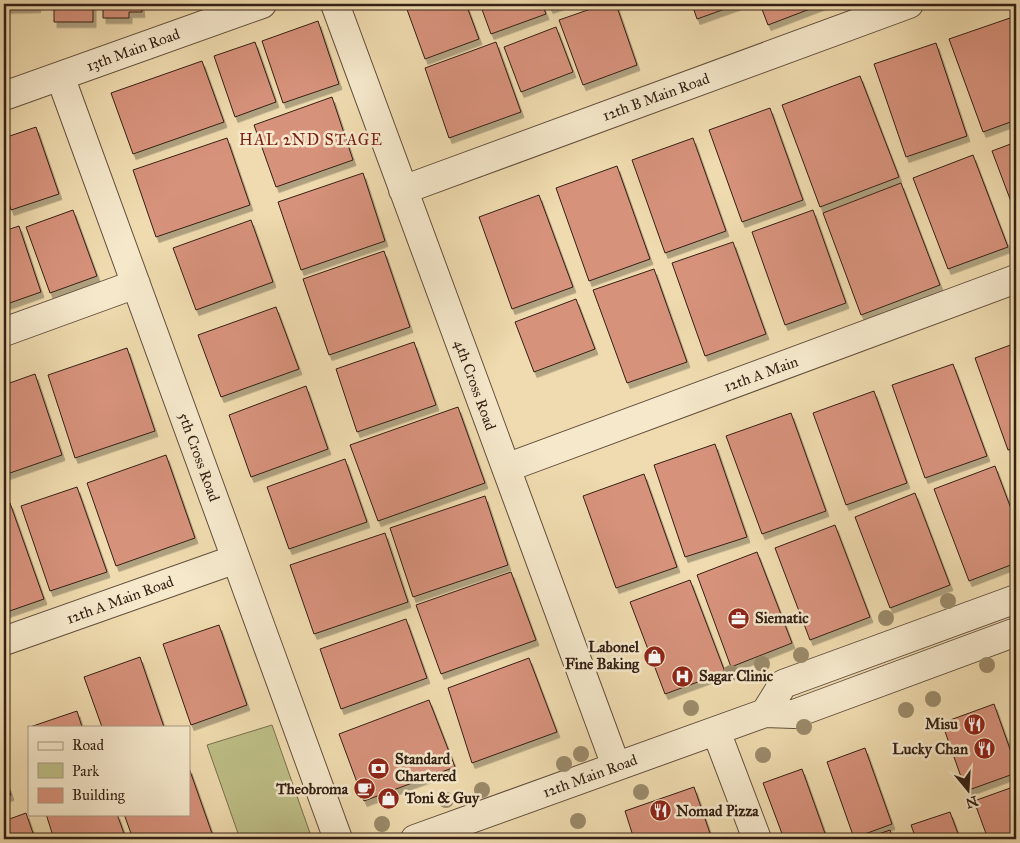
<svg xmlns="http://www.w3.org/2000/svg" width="1020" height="843" font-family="'IM FELL Great Primer',serif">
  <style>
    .green { fill: #bebf87; stroke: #79704e }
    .building { fill: #d7927b; stroke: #342015; filter: url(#shadow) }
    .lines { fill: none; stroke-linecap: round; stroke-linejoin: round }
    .minor-casing { stroke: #634f3c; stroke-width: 30 }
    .minor { stroke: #f5e8cb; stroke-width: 28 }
    .tree { fill: #9b8a6a }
    .labels { text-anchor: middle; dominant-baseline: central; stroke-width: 5; stroke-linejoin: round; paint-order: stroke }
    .street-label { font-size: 15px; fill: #342015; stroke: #f5e8cb }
    .poi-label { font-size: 15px; font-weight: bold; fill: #342015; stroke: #f5e8cb; text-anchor: start }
    .neighbourhood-label { font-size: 16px; letter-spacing: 1px; fill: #7a1f14; stroke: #f5e8cb }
  </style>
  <defs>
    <filter id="shadow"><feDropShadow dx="3" dy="5.5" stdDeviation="0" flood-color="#0004"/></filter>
  </defs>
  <rect width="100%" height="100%" fill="#efdbaf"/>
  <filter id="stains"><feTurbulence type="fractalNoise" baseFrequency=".004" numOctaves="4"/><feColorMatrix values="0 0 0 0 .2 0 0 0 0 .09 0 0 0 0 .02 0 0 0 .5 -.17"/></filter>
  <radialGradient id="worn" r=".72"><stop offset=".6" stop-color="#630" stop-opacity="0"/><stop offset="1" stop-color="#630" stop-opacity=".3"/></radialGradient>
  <path class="green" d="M272,725L311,836L303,839H240L207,745Z"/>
  <path class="building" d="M4,4H37L38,7L4,8Z
    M54,4H93V22H54Z
    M103,4H141L142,12H129V18H103Z
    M405,4H466L479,39L425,59Z
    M480,4H542L546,14L491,34Z
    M548,4H562L550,8Z
    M605,4H616L637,65L583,85L559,20Z
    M692,4H739L697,19Z
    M760,4H823L768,25Z
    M1010,18L1016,34V120L983,132L949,39Z
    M318,21L339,84L283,103L262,41Z
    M556,27L573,72L521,92L504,47Z
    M255,42L276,102L235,117L214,56Z
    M496,42L521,112L449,138L425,68Z
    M936,43L967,136L906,157L874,64Z
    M202,61L224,122L133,154L111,93Z
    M860,76L899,177L820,207L782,105Z
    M332,97L353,160L276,187L254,125Z
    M770,108L803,200L742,222L709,130Z
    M36,127L59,194L11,210L4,188V138Z
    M227,138L250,205L156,237L133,170Z
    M693,138L726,231L665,253L632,160Z
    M1016,142V215L992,151Z
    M973,155L1008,247L948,269L913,178Z
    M617,166L650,259L589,281L556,188Z
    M363,173L385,241L301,270L278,202Z
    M901,183L940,285L861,315L823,213Z
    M539,195L573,287L512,309L479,217Z
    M73,210L97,276L50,293L26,227Z
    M813,210L846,303L785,325L752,232Z
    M251,220L273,282L196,310L173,248Z
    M19,226L41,292L4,305V231Z
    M733,242L766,334L705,356L672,263Z
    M384,251L410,327L329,355L303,279Z
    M654,269L687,362L627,383L593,290Z
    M576,299L595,349L534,372L515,322Z
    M276,307L299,369L221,397L198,335Z
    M414,342L436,405L357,432L336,369Z
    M1016,343V447L1008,450L975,358Z
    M127,348L155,431L75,458L48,375Z
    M953,364L987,456L925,478L892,385Z
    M35,374L62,455L7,474L4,464V385Z
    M306,386L328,449L251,477L229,415Z
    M874,391L907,483L846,505L813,413Z
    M458,407L485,483L378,521L350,445Z
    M791,413L826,511L762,534L726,436Z
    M715,444L747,537L685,557L654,465Z
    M166,455L195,538L116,566L87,483Z
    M345,459L367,522L289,549L267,487Z
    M995,466L1016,522V563L969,581L934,489Z
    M644,474L677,567L616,588L583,496Z
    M77,487L107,572L50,591L21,506Z
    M915,493L950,585L890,608L855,517Z
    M485,496L508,565L413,597L390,528Z
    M10,503L44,599L4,613V505Z
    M835,525L870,617L810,640L775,548Z
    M385,533L408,602L314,634L290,565Z
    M757,552L792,643L731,667L697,575Z
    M511,572L536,640L441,674L416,605Z
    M690,580L725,672L665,694L630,602Z
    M406,619L427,678L341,709L320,649Z
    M219,625L247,705L191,725L163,644Z
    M140,657L164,727H102L84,677Z
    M529,658L557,732L472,763L448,688Z
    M429,700L455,767L364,801L339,734Z
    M994,704L1016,766V773L966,791L942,723Z
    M77,711L82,727H30Z
    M865,748L892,824L854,838L827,762Z
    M189,768L214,839H133L124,814H189Z
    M802,769L827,839H784L763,783Z
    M4,774L11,795L4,797Z
    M694,787L712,839H634L625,811Z
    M1013,787L1016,797V839H988L974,801Z
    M950,812L960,839H916L911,825Z
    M26,813L35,839H4V821Z
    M46,814H117L126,839H54Z
    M890,830L893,839H864Z"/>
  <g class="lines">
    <defs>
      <path id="minor" d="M335,4L616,766
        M60,76L338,839
        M4,96L262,4
        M403,190L909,4
        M4,332L136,284
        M506,468L1016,279
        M4,641L236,559
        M765,713L783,684L1016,599
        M716,731L757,839
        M415,839L765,713L794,714L1016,632"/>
    </defs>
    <use href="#minor" class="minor-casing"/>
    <use href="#minor" class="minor"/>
  </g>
  <g class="tree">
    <circle cx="948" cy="601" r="8"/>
    <circle cx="886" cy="618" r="8"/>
    <circle cx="801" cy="655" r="8"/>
    <circle cx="762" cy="664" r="8"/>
    <circle cx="987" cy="665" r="8"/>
    <circle cx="731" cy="673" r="8"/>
    <circle cx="933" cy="699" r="8"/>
    <circle cx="691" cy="708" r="8"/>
    <circle cx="906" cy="710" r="8"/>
    <circle cx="804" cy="727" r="8"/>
    <circle cx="581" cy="754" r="8"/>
    <circle cx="763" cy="755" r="8"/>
    <circle cx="564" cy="764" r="8"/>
    <circle cx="482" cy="790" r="8"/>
    <circle cx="641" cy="792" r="8"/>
    <circle cx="446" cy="800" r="8"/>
    <circle cx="578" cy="821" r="8"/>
    <circle cx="382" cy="824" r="8"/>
  </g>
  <defs>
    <symbol id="office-disc" viewBox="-11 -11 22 22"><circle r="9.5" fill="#8f2418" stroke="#f5e8cb"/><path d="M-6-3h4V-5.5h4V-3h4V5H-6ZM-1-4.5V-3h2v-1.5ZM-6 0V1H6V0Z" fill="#fff"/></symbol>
    <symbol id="shop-disc" viewBox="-11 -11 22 22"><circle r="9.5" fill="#8f2418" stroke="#f5e8cb"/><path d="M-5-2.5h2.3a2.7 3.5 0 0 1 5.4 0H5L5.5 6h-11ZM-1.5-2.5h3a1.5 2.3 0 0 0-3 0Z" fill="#fff"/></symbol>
    <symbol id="hospital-disc" viewBox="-11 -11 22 22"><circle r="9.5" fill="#8f2418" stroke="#f5e8cb"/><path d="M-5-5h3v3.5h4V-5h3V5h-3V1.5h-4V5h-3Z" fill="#fff"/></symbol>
    <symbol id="restaurant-disc" viewBox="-11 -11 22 22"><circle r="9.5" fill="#8f2418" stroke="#f5e8cb"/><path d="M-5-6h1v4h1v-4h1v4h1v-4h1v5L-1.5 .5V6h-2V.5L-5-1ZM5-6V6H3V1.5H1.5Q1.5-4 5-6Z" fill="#fff"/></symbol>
    <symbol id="bank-disc" viewBox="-11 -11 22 22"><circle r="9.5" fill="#8f2418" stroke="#f5e8cb"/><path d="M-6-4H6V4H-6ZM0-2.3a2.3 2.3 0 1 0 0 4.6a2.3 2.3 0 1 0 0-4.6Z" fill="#fff"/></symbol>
    <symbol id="cafe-disc" viewBox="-11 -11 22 22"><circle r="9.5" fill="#8f2418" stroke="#f5e8cb"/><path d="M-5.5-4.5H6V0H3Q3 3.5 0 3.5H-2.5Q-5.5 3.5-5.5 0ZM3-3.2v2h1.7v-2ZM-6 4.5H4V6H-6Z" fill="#fff"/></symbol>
  </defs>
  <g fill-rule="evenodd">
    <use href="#office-disc" x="726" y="606" width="25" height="25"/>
    <use href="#shop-disc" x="642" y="644" width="25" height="25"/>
    <use href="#hospital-disc" x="670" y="664" width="25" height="25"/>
    <use href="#restaurant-disc" x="962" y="712" width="25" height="25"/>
    <use href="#restaurant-disc" x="972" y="736" width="25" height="25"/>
    <use href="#bank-disc" x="366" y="756" width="25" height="25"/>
    <use href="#cafe-disc" x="352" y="776" width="25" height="25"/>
    <use href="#shop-disc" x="376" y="786" width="25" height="25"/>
    <use href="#restaurant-disc" x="648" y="798" width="25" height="25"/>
  </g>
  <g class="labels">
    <g class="street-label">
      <text transform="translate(133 50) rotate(-20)">13th Main Road</text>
      <text transform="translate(656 97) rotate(-20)">12th B Main Road</text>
      <text transform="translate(761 374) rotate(-20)">12th A Main</text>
      <text transform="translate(475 385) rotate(70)">4th Cross Road</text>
      <text transform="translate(199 457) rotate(70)">5th Cross Road</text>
      <text transform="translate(120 600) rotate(-20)">12th A Main Road</text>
      <text transform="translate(590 776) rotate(-20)">12th Main Road</text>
    </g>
    <g class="poi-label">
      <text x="755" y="618">Siematic</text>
      <text x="639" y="647" text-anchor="end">Labonel<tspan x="639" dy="17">Fine Baking</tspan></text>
      <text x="699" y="676">Sagar Clinic</text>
      <text x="958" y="724" text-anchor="end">Misu</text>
      <text x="968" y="749" text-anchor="end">Lucky Chan</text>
      <text x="395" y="759">Standard<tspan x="395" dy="17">Chartered</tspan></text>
      <text x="348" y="789" text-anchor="end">Theobroma</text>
      <text x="405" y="798">Toni &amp; Guy</text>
      <text x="676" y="811">Nomad Pizza</text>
    </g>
    <g class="neighbourhood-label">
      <text x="311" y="139">HAL 2ND STAGE</text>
    </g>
  </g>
  <rect width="1020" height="843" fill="none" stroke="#efdbaf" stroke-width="20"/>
  <rect x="5" y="5" width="1010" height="833" fill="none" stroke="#342015" stroke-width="2.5"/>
  <rect x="10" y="10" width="1000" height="823" fill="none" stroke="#342015"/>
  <rect x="28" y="726" width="162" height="90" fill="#f5e8cb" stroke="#a89882"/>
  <rect x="38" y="742" width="25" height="8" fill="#f5e8cb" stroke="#a89882"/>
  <text x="72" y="750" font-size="15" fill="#342015">Road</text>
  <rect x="38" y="763" width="25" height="15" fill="#bebf87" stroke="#a89882"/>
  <text x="72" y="776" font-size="15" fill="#342015">Park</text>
  <rect x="38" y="788" width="25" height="15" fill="#d7927b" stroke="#a89882"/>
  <text x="72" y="800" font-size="15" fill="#342015">Building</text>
  <g transform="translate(968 790) rotate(162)" stroke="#f5e8cb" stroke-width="4" paint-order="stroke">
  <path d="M0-4L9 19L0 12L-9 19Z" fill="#342015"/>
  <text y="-8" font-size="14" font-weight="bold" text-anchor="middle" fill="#342015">N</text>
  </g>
  <rect width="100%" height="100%" filter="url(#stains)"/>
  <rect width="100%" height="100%" fill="url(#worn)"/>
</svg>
